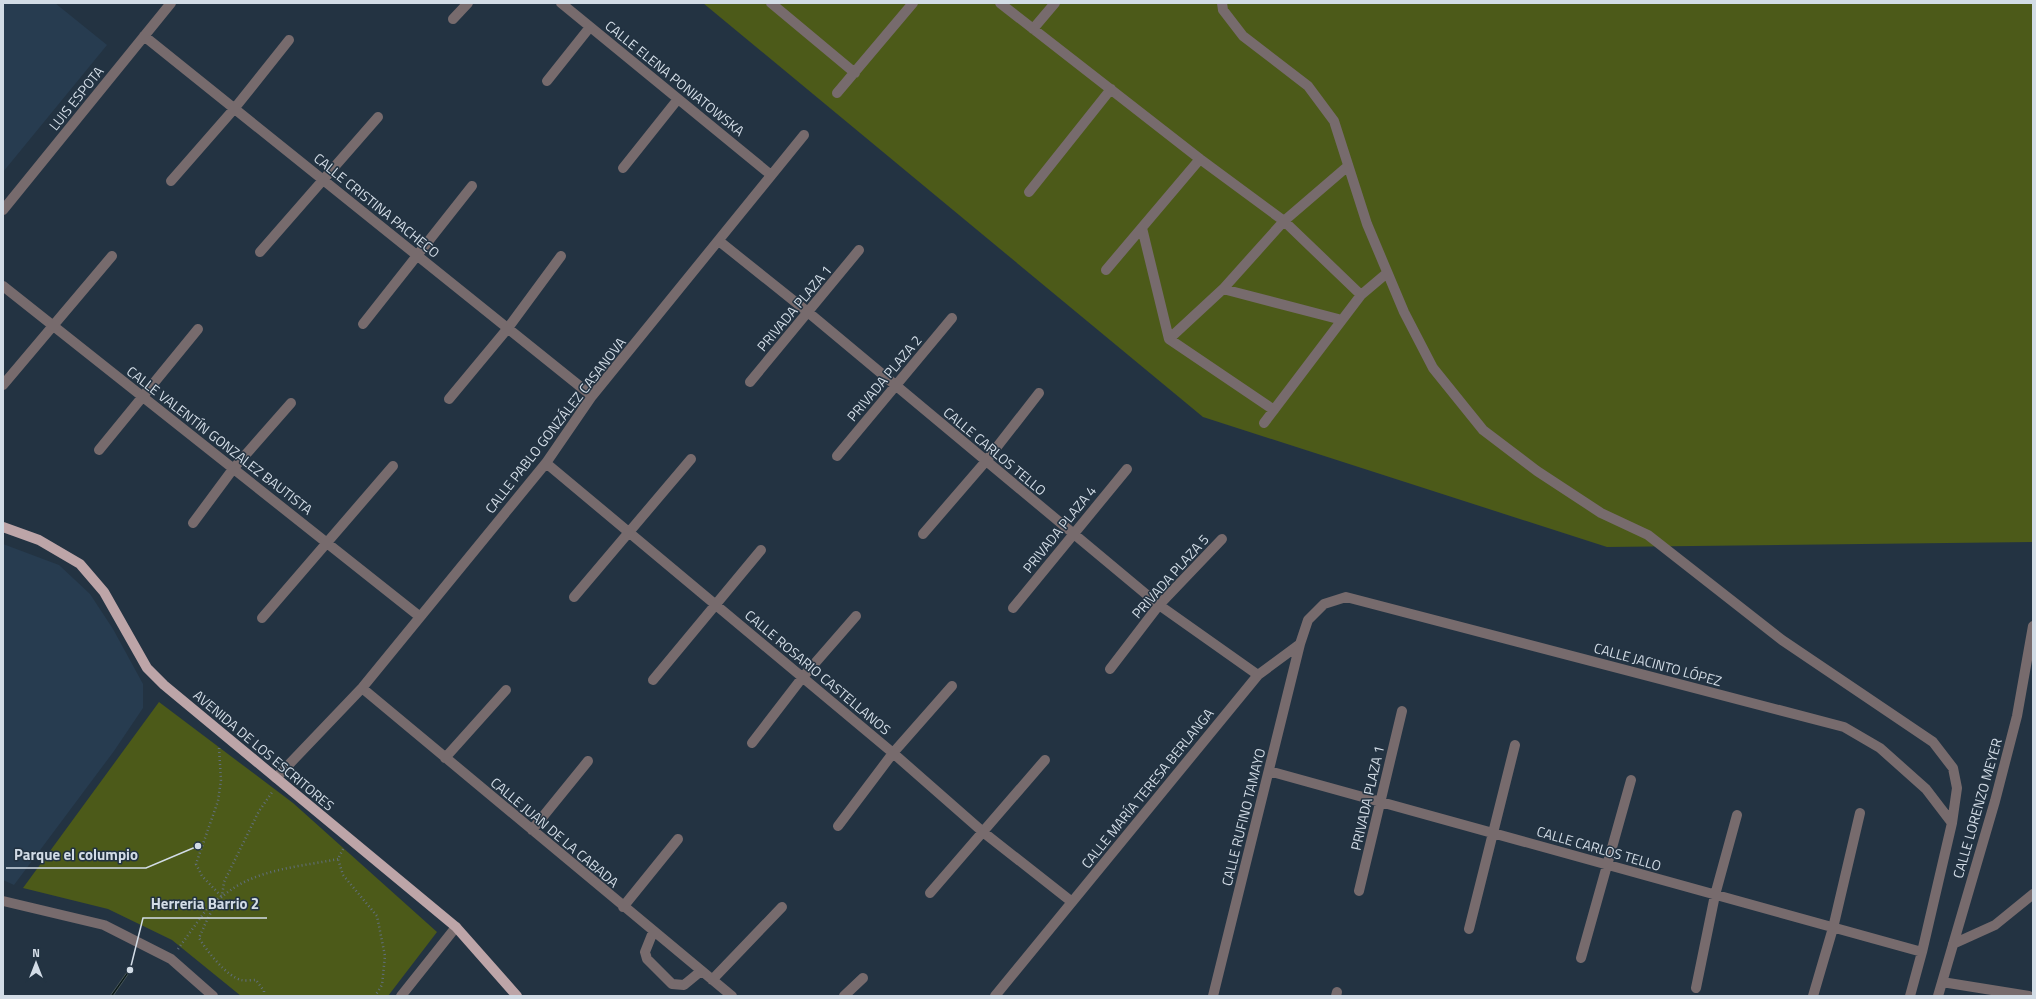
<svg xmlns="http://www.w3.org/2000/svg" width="2036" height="999" font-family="'Titillium Web',sans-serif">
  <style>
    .built { fill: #273c50 }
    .green { fill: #4c5a19 }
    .water { fill: #0d1c1c; stroke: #485659 }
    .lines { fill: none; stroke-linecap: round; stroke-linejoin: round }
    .path { stroke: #616f7c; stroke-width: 2.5; stroke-dasharray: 1 3; stroke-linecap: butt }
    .minor { stroke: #776b6d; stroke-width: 10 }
    .major { stroke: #bda5a8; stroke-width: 10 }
    .labels { text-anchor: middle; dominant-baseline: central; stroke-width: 3; stroke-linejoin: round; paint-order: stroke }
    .street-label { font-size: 14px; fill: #d2dce6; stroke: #233342 }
    .leader { fill: none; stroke: #d2dce6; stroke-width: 1.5 }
    .callout-dot { fill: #d2dce6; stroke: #233342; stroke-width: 1.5 }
    .callout-label { font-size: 15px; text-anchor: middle; font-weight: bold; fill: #d2dce6; stroke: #233342; stroke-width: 3; stroke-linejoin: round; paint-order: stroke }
  </style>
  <rect width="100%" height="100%" fill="#233342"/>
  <path class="built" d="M3,3H55L107,45L3,172Z
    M3,544L59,565L90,594L113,629L143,684V708L114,751L14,885L3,880Z"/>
  <path class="green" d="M703,3H2033V542L1607,547L1203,417Z
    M159,702L293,803L437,932L388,996H241L172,940L108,909L23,888Z"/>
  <path class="water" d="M130,968L131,970L113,996H110Z"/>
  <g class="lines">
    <path class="path" d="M219,748L221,780L218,801L196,864L202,876L221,896
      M343,849L338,859L343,875L377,916L385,956L382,985L375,996
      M178,949L209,906L222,896L224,882L259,811L273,791
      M264,996V991L256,980C252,980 245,981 241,980C226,976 207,951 199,938C204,927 213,904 223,896C254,869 299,867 338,859"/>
    <path class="minor" d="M561,3L771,175
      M771,3L855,73
      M1000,3L1200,159L1284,221L1361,295L1387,273
      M1222,3L1223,10L1243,36L1308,86L1334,121L1367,224L1404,312L1433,368L1483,430L1537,471L1601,513L1648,535L1782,640L1933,742L1953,768L1957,788L1952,823L1922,952L1910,996
      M453,19L468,3
      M1033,29L1055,3
      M144,36L592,396
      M547,81L590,27
      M837,93L913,3
      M623,168L678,99
      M171,181L234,109L289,40
      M1029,192L1111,89
      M3,210L171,3
      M1142,228L1169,339L1223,289L1284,221L1348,166
      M719,241L809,313L1159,605L1258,675
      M260,252L378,117
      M1106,270L1200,159
      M3,286L419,616
      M1223,289L1342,320L1264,423
      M1342,320L1361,295
      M363,324L472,186
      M1169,339L1274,410
      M750,382L859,250
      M3,385L112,256
      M449,399L508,328L561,256
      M99,450L198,329
      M837,456L952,318
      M546,463L893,753L983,832L1072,902
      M193,523L233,469L291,403
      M923,534L986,461L1039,393
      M574,597L691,459
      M1013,608L1127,469
      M262,618L393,466
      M1110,669L1159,605L1222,539
      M653,680L761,550
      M362,688L732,996
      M752,743L802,678L856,616
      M445,758L506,690
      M1269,771L1922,952
      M276,778L362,688L546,463L592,396L804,135
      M838,826L893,753L952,686
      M532,830L588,761
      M1359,891L1402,711
      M930,893L1045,760
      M3,901L104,925L171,959L213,996
      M623,907L678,839
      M1469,929L1515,745
      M653,932L645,952L647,959L672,984L684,985L701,971
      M1953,944L1995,925L2033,894
      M1581,958L1631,780
      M712,980L782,907
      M1942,982L2029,996
      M1696,988L1715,895L1737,815
      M401,996L456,927
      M844,996L863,978
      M995,996L1258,675L1300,644L1308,620L1324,604L1346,597L1844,727L1880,748L1926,789L1952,823
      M1213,996L1300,644
      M1336,996L1337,992
      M1813,996L1833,928L1860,813
      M1938,996L1995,801L2017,716L2033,626"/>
    <path class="major" d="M3,527L39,540L80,564L104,592L147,668L164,685L456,927L517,996"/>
  </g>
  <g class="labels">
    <g class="street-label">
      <text transform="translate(675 78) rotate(39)">CALLE ELENA PONIATOWSKA</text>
      <text transform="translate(76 98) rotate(-51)">LUIS ESPOTA</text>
      <text transform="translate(377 205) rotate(39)">CALLE CRISTINA PACHECO</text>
      <text transform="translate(794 308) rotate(-50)">PRIVADA PLAZA 1</text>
      <text transform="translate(884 378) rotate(-50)">PRIVADA PLAZA 2</text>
      <text transform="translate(555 425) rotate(-52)">CALLE PABLO GONZÁLEZ CASANOVA</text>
      <text transform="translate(220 440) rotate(38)">CALLE VALENTÍN GONZALEZ BAUTISTA</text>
      <text transform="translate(995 451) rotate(40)">CALLE CARLOS TELLO</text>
      <text transform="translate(1059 529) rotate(-51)">PRIVADA PLAZA 4</text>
      <text transform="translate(1170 576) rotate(-48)">PRIVADA PLAZA 5</text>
      <text transform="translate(1658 664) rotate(15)">CALLE JACINTO LÓPEZ</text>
      <text transform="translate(818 672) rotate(40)">CALLE ROSARIO CASTELLANOS</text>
      <text transform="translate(264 750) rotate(40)">AVENIDA DE LOS ESCRITORES</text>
      <text transform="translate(1147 788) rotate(-51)">CALLE MARÍA TERESA BERLANGA</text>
      <text transform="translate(1367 798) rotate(-77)">PRIVADA PLAZA 1</text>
      <text transform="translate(1977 808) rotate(-74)">CALLE LORENZO MEYER</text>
      <text transform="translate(1243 817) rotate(-76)">CALLE RUFINO TAMAYO</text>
      <text transform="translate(555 832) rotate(40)">CALLE JUAN DE LA CABADA</text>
      <text transform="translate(1599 848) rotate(16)">CALLE CARLOS TELLO</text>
    </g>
  </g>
  <path class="leader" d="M198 846L146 868H6M130 970L143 918H267"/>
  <g class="callout-dot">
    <circle cx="198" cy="846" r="4"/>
    <circle cx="130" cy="970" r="4"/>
  </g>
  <g class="callout-label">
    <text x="76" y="860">Parque el columpio</text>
    <text x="205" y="909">Herreria Barrio 2</text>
  </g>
  <rect width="2036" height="999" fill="none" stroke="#d2dce6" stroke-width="8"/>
  <g transform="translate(36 963)" stroke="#233342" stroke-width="3" paint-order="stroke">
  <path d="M0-3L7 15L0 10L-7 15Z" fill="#d2dce6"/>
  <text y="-6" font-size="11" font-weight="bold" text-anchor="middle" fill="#d2dce6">N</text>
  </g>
</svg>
